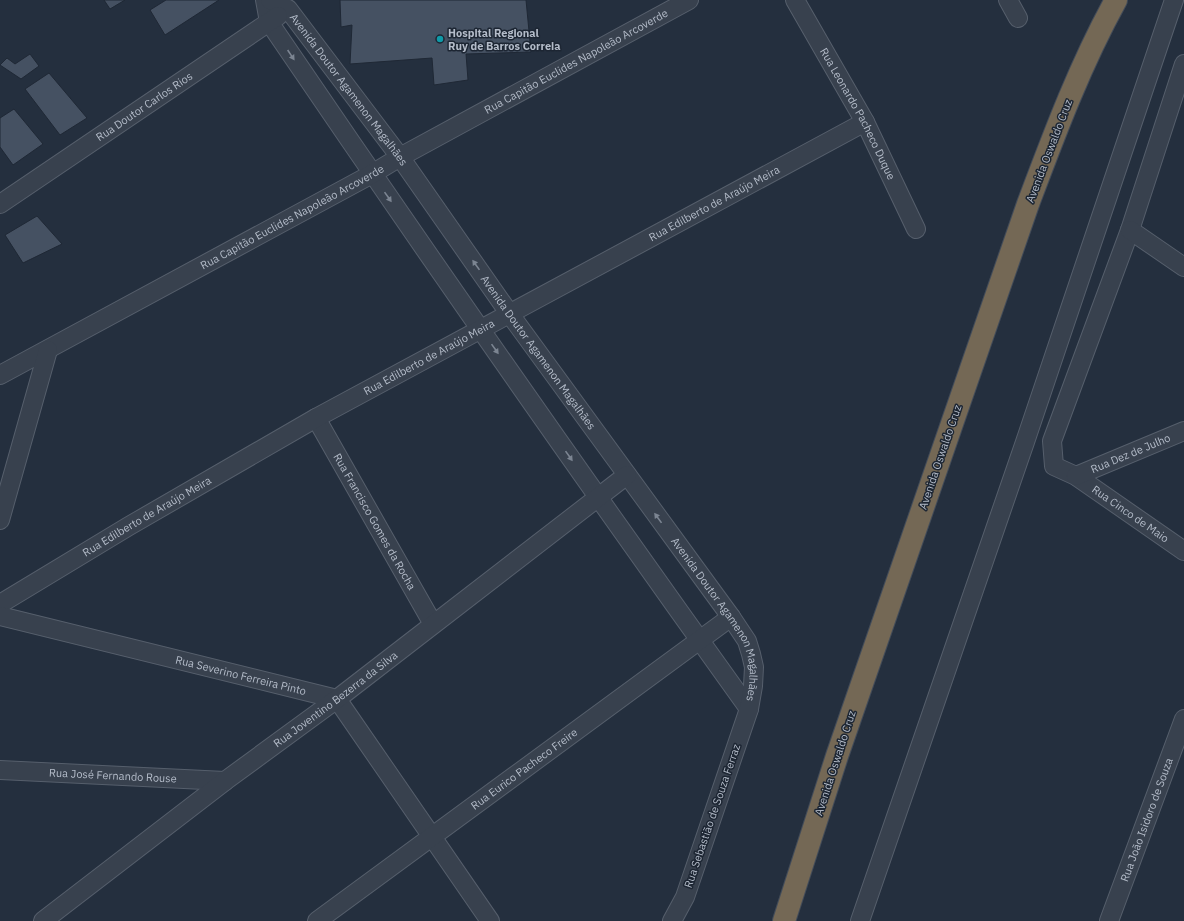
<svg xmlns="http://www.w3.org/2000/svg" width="1184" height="921" font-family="'IBM Plex Sans',sans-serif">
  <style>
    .building { fill: #455162; stroke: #1f2835 }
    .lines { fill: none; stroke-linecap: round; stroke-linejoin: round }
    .street-casing { stroke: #565f6c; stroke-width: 20 }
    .highway-casing { stroke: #434c59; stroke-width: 24 }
    .street { stroke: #38414e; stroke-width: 18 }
    .highway { stroke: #746855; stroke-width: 22 }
    .oneway { fill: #7c8592 }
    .culture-dot { fill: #0f9aa8; stroke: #1d2633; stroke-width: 1.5 }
    .labels { text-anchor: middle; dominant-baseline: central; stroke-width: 3; stroke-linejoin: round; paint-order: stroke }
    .poi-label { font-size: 11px; font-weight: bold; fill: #b4bcc9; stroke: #1d2633; text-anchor: start }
    .street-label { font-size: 11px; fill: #b4bcc9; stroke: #1d2633 }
  </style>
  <rect width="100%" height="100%" fill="#242f3e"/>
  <path class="building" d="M104,0H125L110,9Z
    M166,0H219L165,35L150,10Z
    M340,0H526L531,52L466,54L468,80L434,85L432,58L350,64L352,25L341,27Z
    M30,54L39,66L21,79L0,65L7,58L15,64Z
    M49,73L87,118L60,135L25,89Z
    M14,109L43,144L13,165L0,147V118Z
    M37,216L62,244L23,263L5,235Z"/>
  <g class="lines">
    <defs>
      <g id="street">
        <path d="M265,0L269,22C426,253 586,482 749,709"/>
        <path id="s1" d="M270,0L288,9L400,157L509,313L731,617L747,641L751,654L754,667L753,686L749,709L685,897L672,921"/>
        <path id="s2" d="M795,0L865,122L916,229"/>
        <path d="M1008,0L1018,18"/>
        <path id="s3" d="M1184,64L1130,230L1052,441L1054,466L1076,476L1184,551"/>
        <path id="s4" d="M0,204L278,16"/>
        <path d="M1130,230L1184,267"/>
        <path id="s5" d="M0,375L372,174L400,157L689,0"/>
        <path id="s6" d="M316,418L433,624"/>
        <path id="s7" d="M1076,476L1184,431"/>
        <path d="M0,520L48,350"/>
        <path id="s8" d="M0,604L129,526L316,418L865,122"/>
        <path id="s9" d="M0,616L337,699L490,921"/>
        <path id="s10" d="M0,770L225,781"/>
        <path id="s11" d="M43,921L225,781L337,699L627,475"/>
        <path id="s12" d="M317,921L731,617"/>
        <path d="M860,921L1025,442L1174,0"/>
        <path id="s13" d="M1109,921L1184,719"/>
      </g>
      <path id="highway" d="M784,921L837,756L1028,204C1054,135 1080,65 1116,0"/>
    </defs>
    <use href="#street" class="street-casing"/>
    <use href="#highway" class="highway-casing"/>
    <use href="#street" class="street"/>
    <use href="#highway" class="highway"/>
  </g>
  <defs><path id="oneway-solid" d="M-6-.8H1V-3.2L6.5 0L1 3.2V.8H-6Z"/></defs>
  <g class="oneway">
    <use href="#oneway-solid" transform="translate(291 55) rotate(56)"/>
    <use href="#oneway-solid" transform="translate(388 197) rotate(55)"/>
    <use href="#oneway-solid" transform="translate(476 265) rotate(-125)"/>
    <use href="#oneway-solid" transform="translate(495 349) rotate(55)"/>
    <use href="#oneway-solid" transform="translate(569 456) rotate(55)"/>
    <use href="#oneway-solid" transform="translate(658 518) rotate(-126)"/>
  </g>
  <circle class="culture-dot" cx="440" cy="39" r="4"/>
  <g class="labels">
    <g class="poi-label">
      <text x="448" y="33">Hospital Regional<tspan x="448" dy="13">Ruy de Barros Correia</tspan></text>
    </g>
    <g class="street-label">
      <text stroke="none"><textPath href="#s5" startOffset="656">Rua Capitão Euclides Napoleão Arcoverde</textPath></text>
      <text stroke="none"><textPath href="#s1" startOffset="121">Avenida Doutor Agamenon Magalhães</textPath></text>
      <text stroke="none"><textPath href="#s4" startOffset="174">Rua Doutor Carlos Rios</textPath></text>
      <text stroke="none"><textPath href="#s2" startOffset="130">Rua Leonardo Pacheco Duque</textPath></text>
      <text transform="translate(1049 151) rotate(-69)">Avenida Oswaldo Cruz</text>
      <text stroke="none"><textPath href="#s8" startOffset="819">Rua Edilberto de Araújo Meira</textPath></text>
      <text stroke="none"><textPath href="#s5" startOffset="332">Rua Capitão Euclides Napoleão Arcoverde</textPath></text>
      <text stroke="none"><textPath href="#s1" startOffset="445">Avenida Doutor Agamenon Magalhães</textPath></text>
      <text stroke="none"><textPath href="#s8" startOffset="495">Rua Edilberto de Araújo Meira</textPath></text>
      <text stroke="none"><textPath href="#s7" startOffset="59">Rua Dez de Julho</textPath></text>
      <text transform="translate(940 457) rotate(-71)">Avenida Oswaldo Cruz</text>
      <text stroke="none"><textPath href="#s3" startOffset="515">Rua Cinco de Maio</textPath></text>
      <text stroke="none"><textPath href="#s8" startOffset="171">Rua Edilberto de Araújo Meira</textPath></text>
      <text stroke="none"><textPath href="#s6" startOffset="119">Rua Francisco Gomes da Rocha</textPath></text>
      <text stroke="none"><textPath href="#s1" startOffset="769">Avenida Doutor Agamenon Magalhães</textPath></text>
      <text stroke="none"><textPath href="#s9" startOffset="248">Rua Severino Ferreira Pinto</textPath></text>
      <text stroke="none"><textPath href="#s11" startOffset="367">Rua Joventino Bezerra da Silva</textPath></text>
      <text transform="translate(835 763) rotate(-72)">Avenida Oswaldo Cruz</text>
      <text stroke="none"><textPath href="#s12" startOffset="257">Rua Eurico Pacheco Freire</textPath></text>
      <text stroke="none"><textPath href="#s10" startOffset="113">Rua José Fernando Rouse</textPath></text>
      <text transform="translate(712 816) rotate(-71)">Rua Sebastião de Souza Ferraz</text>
      <text stroke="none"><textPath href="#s13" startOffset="108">Rua João Isidoro de Souza</textPath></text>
    </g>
  </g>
</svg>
